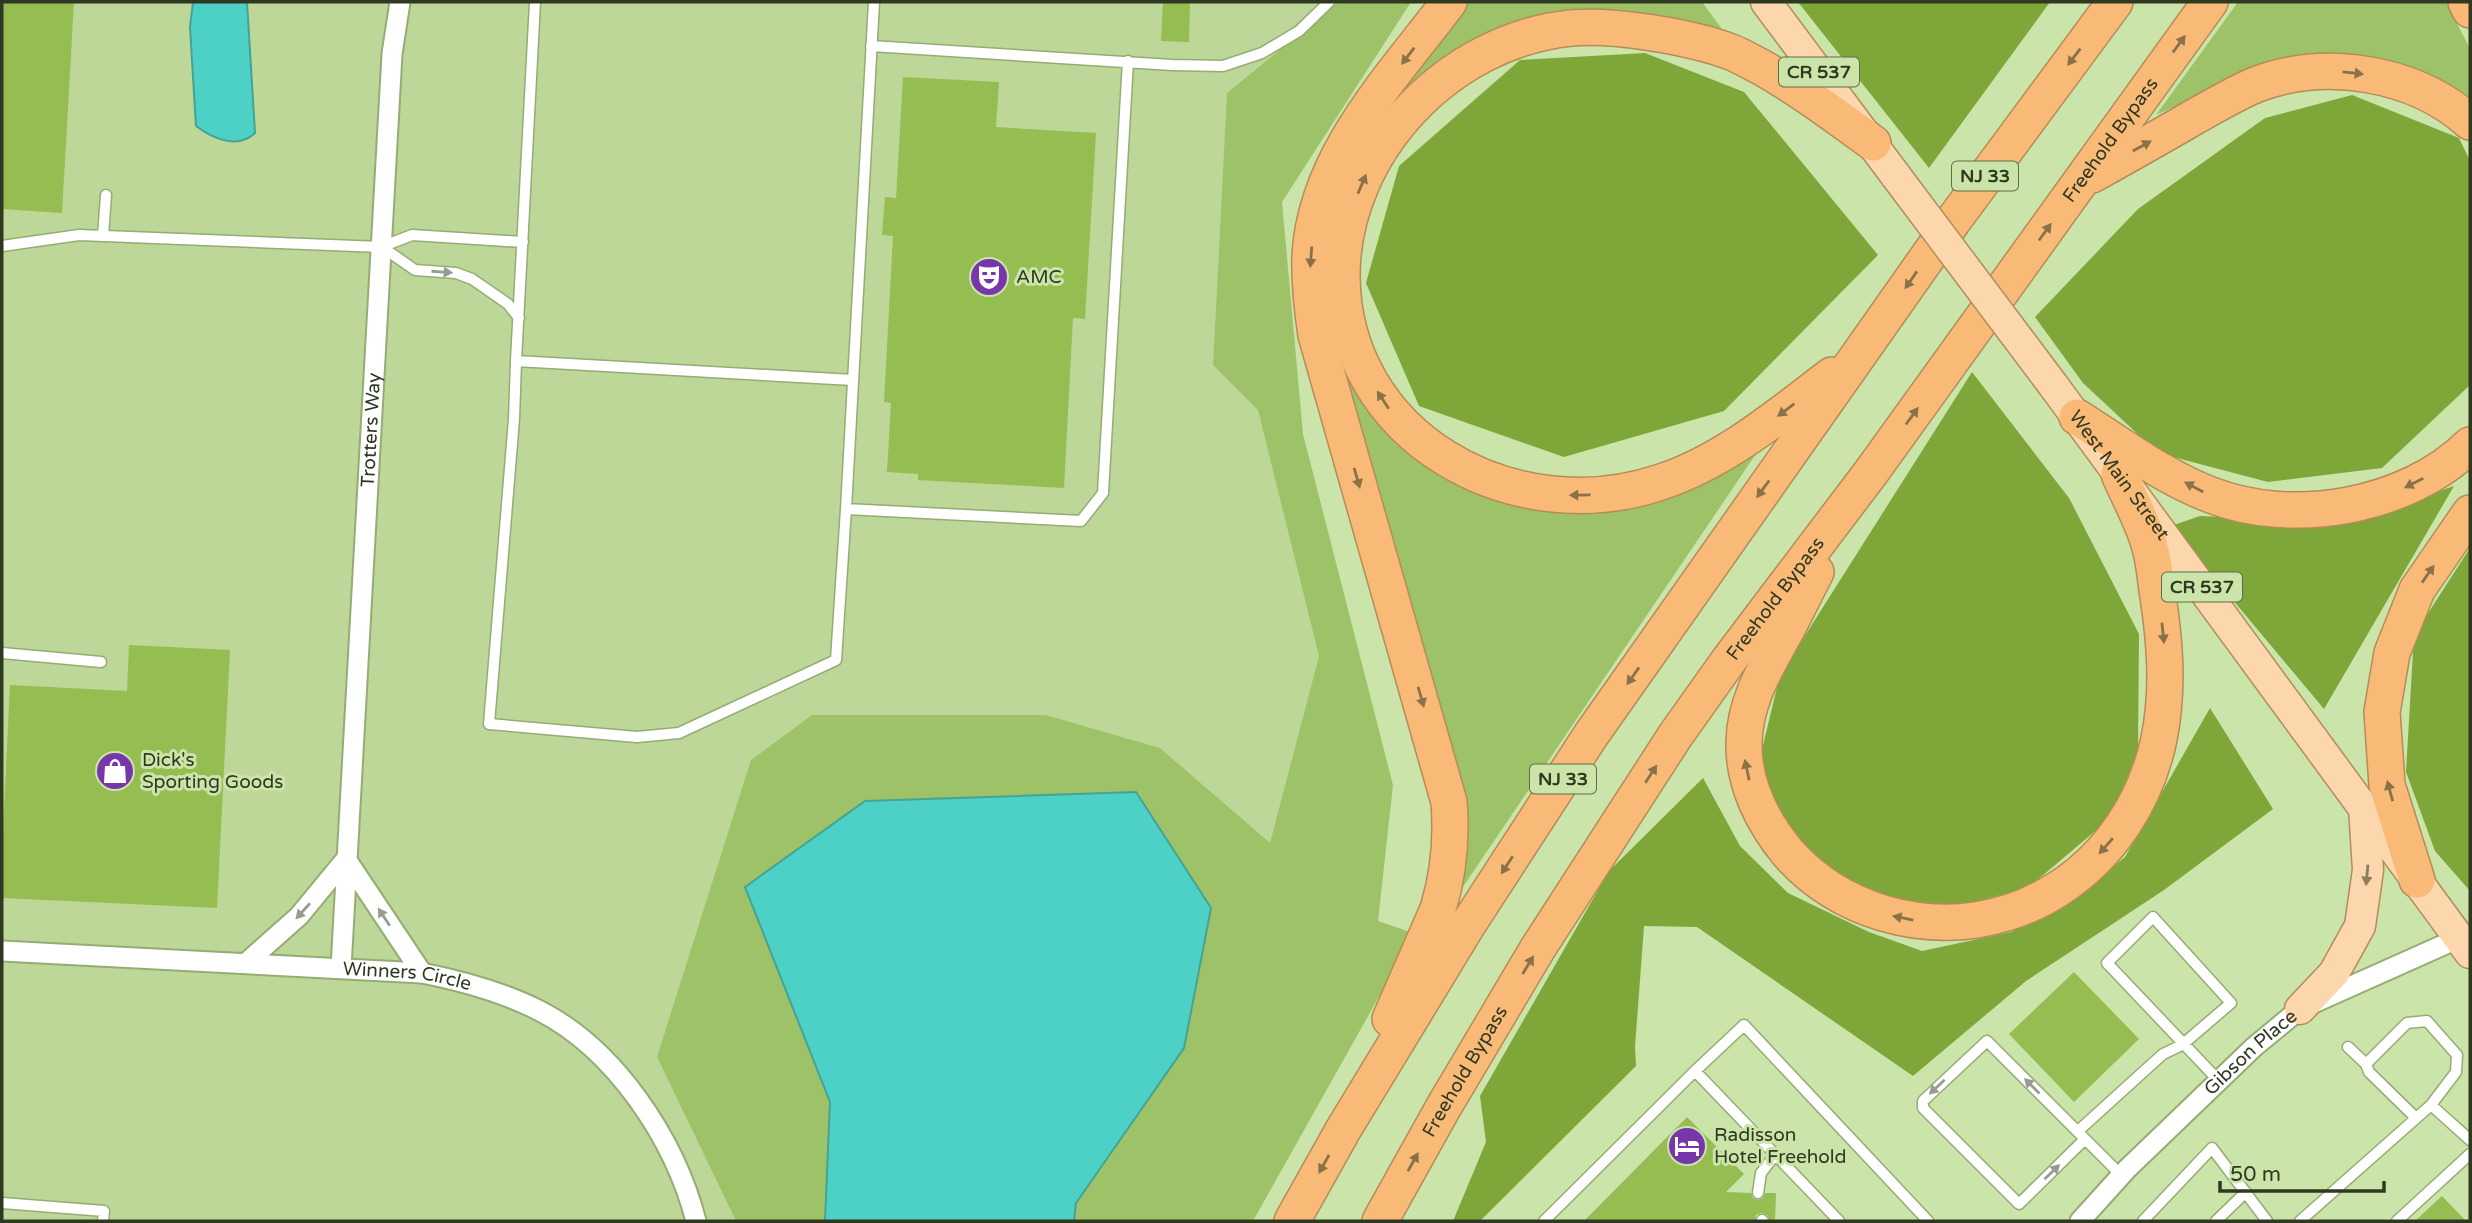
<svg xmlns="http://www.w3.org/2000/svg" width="2472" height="1223" font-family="'Varela Round',sans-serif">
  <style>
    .built { fill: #bcd797 }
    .green { fill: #9ec268 }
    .forest { fill: #7fa639 }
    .water { fill: #4dd1c6; stroke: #44a394; stroke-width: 2 }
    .building { fill: #95bd51 }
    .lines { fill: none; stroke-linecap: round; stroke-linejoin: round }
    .service-casing { stroke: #95ac74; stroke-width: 13 }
    .minor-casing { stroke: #95ac74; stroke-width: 23 }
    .primary-casing { stroke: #b38c59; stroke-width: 33 }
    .motorway-casing { stroke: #b38c59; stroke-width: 38 }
    .service { stroke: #fff; stroke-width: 10 }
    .minor { stroke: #fff; stroke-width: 19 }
    .primary { stroke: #fcd6ad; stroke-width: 30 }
    .motorway { stroke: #faba77; stroke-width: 35 }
    .primary-bridge-casing { stroke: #b38c59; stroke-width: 33; stroke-linecap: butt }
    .primary-bridge { stroke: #fcd6ad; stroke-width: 30 }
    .oneway { fill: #8a7248 }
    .oneway2 { fill: #979c90 }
    .oneway3 { fill: #8b7f60 }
    .labels { text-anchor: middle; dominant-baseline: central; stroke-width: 6; stroke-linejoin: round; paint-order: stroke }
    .shield { fill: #cbe4a9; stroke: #5e6c4a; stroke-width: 2 }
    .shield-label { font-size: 18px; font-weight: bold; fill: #2f3821 }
    .street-label { font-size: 19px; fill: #2f3821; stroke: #cbe4a9 }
    .poi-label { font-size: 19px; fill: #2f3821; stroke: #cbe4a9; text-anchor: start }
  </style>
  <rect width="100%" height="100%" fill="#cbe4a9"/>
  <path class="built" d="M2,2H1338L1227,93L1213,365L1258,409L1319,656L1270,844L1160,748L1046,715H812L657,1057L736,1221H2Z"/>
  <path class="green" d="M1338,2H1411L1282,202L1303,434L1393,785L1378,921L1413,933V936L1253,1221H1074L1076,1203L745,887L830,1103L825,1221H736L657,1057L751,760L812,715H1046L1160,748L1270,843L1319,656L1258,410L1213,365L1227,93Z
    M1463,2H1702L1735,47L1697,27L1627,11L1541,14L1463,44L1399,95Z
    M2238,2H2446L2470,49V110L2271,62L2156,115Z
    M1331,339L1367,409L1444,478L1557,511L1760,448L1450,906L1460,828Z"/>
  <path class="forest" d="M1798,2H2050L1929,168Z
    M1645,53L1744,92L1878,255L1724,411L1564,457L1419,406L1366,283L1399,166L1520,60Z
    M2352,95L2459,138L2470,161V385L2382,468L2268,482L2158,453L2083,383L2035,317L2138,209L2265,118Z
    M1972,372L2069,498L2139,634L2138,749L2113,816L2028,888L1944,910L1842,885L1774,814L1758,766L1780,675Z
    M2454,486L2324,709L2171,526L2200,516L2348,522Z
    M2470,548V891L2435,851L2406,772L2414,635Z
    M2210,708L2273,809L2164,890L2026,981L1913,1076L1697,927L1644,926L1635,1047L1636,1066L1480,1221H1453L1486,1142L1480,1096L1609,871L1703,778L1740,846L1788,893L1869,932L1922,951L2011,932L2072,900L2125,857Z"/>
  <path class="water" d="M193,2H247L255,133C237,150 212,138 196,126L190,27Z
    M1136,792L1211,908L1184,1048L1076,1203L1074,1221H825L830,1102L745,887L865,801Z"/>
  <path class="building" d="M2,2H74L62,213L2,209Z
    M1163,2H1190L1189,42L1161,41Z
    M903,77L999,82L996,127L1096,133L1085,319L1073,318L1064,488L918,480V474L887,472L891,403L884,402L893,236L882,235L885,197L896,198Z
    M129,645L230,650L217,908L2,898V851L10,685L127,691Z
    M2074,972L2139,1039L2074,1102L2009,1034Z
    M1687,1117L1744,1174L1726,1192L1751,1193L1753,1198L1758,1200L1763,1198L1765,1193H1776L1775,1221H1770L1767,1215L1761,1213L1756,1215L1755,1220L1584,1221Z
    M2442,1196L2466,1221H2415Z"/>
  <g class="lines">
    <defs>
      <path id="service" d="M535,2L516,361L853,380
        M874,2L846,509L1081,521L1103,493L1128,61
        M871,46L1172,65L1223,66L1262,53L1299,31L1329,2
        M103,236L106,195
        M2,246L79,235L381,247L412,235L523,242
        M382,247L415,270L456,273L472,279L508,304L519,318
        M516,361L514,419L489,724L637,737L679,733L836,660L846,509
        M2,653L101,662
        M2348,1047L2366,1064
        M1695,1071L1744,1025L1928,1221
        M2416,1118L2369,1072L2366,1064L2407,1023L2427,1021L2457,1055L2456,1072L2431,1105
        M2078,1131L2163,1054L2182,1045L2231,1003L2153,917L2107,963L2219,1081
        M2084,1140L2019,1204L1923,1108V1101L1987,1041L2122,1176
        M1758,1193L1761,1173L1775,1155
        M2,1203L104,1211L103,1221
        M1762,1220L1763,1221
        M1544,1221L1695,1071L1839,1221
        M2143,1221L2212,1148L2267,1221
        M2216,1221L2246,1192
        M2300,1221L2431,1105L2470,1140
        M2397,1221L2470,1154"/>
      <g id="minor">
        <path id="s1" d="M2,951L422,973C462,981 503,992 540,1011C616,1050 675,1140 696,1221"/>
        <path d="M246,963L299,916L346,859L422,973"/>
        <path id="s2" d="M341,968L392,54L400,2"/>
        <path id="s3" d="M2080,1221L2127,1169L2254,1047L2300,1009L2459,938"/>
      </g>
      <g id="primary">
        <path d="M1766,2L1896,176"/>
        <path id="s4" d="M2053,385L2470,953"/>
        <path d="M2300,1009L2334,973L2360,926L2368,870L2364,807"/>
      </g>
      <g id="motorway">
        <path d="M2466,2L2470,10"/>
        <path d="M2092,175C2126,156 2160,137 2194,117C2214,106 2234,94 2255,85C2325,58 2414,72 2470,122"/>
        <path d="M1832,375C1779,415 1725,461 1661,482C1514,532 1341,438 1342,273C1344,149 1450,40 1571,28C1614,24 1691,37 1731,52C1741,56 1751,62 1761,67C1800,89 1836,116 1873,143"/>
        <path d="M2077,417C2120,444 2163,477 2211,495C2293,527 2407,507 2470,445"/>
        <path d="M1816,572C1806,591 1797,610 1787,629C1767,666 1745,699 1744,742C1743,784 1763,823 1789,854C1814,882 1847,902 1883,913C2012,951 2132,867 2159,739C2169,689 2165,640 2157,590C2155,576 2154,561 2150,548C2144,523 2129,498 2119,474"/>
        <path d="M2417,880L2387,785L2382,712L2392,653L2417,590L2470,513"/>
        <path d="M1390,1019L1438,909C1449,873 1452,840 1449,802L1316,335C1312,308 1309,282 1310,255C1316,155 1392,78 1449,2"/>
        <path d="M1292,1221L1343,1130L1467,926L1591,735L1953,221L2115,2"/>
        <path id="s5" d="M1380,1221L1443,1108L1538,948L1675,736L1729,660L1872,471L2210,2"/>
      </g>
    </defs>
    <use href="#service" class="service-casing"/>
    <use href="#minor" class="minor-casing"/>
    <use href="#primary" class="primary-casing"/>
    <use href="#motorway" class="motorway-casing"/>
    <use href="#service" class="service"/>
    <use href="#minor" class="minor"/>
    <use href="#primary" class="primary"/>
    <use href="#motorway" class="motorway"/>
    <defs>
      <path id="primary-bridge" d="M1896,176L2053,385"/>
    </defs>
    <use href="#primary-bridge" class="primary-bridge-casing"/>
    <use href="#primary-bridge" class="primary-bridge"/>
  </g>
  <defs><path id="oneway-solid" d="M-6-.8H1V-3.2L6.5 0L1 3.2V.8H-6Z" transform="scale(1.75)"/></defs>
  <g class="oneway">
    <use href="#oneway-solid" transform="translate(2179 44) rotate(-54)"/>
    <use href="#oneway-solid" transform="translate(1408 56) rotate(127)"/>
    <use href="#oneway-solid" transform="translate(2074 57) rotate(127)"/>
    <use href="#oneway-solid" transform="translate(2353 73) rotate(6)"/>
    <use href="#oneway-solid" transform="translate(2142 146) rotate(-29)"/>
    <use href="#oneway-solid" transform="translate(1362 184) rotate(-67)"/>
    <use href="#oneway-solid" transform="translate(2045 232) rotate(-54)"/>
    <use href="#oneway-solid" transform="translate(1311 257) rotate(94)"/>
    <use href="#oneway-solid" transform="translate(1911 280) rotate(125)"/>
    <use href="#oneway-solid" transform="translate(1383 400) rotate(-123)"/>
    <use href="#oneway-solid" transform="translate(1786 410) rotate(143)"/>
    <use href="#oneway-solid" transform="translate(1912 416) rotate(-54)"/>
    <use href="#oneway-solid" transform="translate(1357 478) rotate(74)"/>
    <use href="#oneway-solid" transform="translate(2414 483) rotate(153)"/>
    <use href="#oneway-solid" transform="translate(2194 487) rotate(-152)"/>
    <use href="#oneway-solid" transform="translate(1763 489) rotate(126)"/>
    <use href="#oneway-solid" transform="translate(1580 495) rotate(179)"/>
    <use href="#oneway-solid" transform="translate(2428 574) rotate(-55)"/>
    <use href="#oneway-solid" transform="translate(2163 633) rotate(84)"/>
    <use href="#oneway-solid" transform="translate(1633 676) rotate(125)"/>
    <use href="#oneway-solid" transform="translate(1421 697) rotate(74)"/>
    <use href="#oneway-solid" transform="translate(1747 770) rotate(-102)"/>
    <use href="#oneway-solid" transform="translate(1651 774) rotate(-57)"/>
    <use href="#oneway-solid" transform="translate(2390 791) rotate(-105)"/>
    <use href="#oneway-solid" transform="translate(2106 846) rotate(131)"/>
    <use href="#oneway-solid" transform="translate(1507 865) rotate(123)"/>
    <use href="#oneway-solid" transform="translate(1903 918) rotate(-168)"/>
    <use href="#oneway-solid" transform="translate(1528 965) rotate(-59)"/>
    <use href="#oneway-solid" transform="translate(1413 1162) rotate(-61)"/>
    <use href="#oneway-solid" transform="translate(1324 1164) rotate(119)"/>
  </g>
  <g class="oneway2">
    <use href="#oneway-solid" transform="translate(442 272) rotate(4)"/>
    <use href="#oneway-solid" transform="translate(303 911) rotate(132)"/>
    <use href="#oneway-solid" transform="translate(384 917) rotate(-123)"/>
    <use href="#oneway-solid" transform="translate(2032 1086) rotate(-135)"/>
    <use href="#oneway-solid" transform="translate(1937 1087) rotate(137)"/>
    <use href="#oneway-solid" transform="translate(2052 1172) rotate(-44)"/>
  </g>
  <use class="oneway3" href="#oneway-solid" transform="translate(2367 875) rotate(95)"/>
  <defs>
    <symbol id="theatre-disc" viewBox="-11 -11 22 22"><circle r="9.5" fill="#7836ab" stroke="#cbe4a9"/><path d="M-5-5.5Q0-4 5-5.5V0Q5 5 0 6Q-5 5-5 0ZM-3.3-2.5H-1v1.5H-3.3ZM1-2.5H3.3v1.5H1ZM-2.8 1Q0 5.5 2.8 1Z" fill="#fff"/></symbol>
    <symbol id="shop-disc" viewBox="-11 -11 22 22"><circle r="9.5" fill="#7836ab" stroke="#cbe4a9"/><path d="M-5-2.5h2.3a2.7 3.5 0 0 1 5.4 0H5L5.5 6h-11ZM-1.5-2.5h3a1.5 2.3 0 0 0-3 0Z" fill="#fff"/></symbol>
    <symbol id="hotel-disc" viewBox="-11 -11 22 22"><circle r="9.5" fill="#7836ab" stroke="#cbe4a9"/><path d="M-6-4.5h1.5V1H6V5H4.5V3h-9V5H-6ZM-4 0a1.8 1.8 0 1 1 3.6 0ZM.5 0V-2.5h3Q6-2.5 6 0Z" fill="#fff"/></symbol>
  </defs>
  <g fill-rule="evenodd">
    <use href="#theatre-disc" x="967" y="255" width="44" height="44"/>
    <use href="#shop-disc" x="93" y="749" width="44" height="44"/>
    <use href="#hotel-disc" x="1665" y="1124" width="44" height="44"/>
  </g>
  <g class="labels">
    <g class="shield">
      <rect x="1779" y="57.5" width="80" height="29" rx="5"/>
      <rect x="1952" y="161.5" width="66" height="29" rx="5"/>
      <rect x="2162" y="572.5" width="80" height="29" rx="5"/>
      <rect x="1530" y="764.5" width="66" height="29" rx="5"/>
    </g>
    <g class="shield-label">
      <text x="1819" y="72">CR 537</text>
      <text x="1985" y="176">NJ 33</text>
      <text x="2202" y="587">CR 537</text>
      <text x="1563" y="779">NJ 33</text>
    </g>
    <g class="street-label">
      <text stroke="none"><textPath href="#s5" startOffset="1306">Freehold Bypass</textPath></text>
      <text stroke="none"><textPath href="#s2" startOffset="539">Trotters Way</textPath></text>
      <text stroke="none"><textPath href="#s4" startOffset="112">West Main Street</textPath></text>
      <text stroke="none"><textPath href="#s5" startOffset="738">Freehold Bypass</textPath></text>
      <text stroke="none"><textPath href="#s1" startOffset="406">Winners Circle</textPath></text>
      <text stroke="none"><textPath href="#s3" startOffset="240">Gibson Place</textPath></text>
      <text stroke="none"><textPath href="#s5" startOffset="172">Freehold Bypass</textPath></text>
    </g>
    <g class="poi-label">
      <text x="1016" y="277">AMC</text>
      <text x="142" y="760">Dick's<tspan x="142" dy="22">Sporting Goods</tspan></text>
      <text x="1714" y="1135">Radisson<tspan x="1714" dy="22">Hotel Freehold</tspan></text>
    </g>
  </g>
  <rect width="2472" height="1223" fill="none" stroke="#2f3821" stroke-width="7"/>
  <path d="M2220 1181v10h164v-10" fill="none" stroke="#2f3821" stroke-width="3.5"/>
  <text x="2230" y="1181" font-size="21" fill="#2f3821" stroke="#cbe4a9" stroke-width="5" paint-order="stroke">50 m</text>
</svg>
